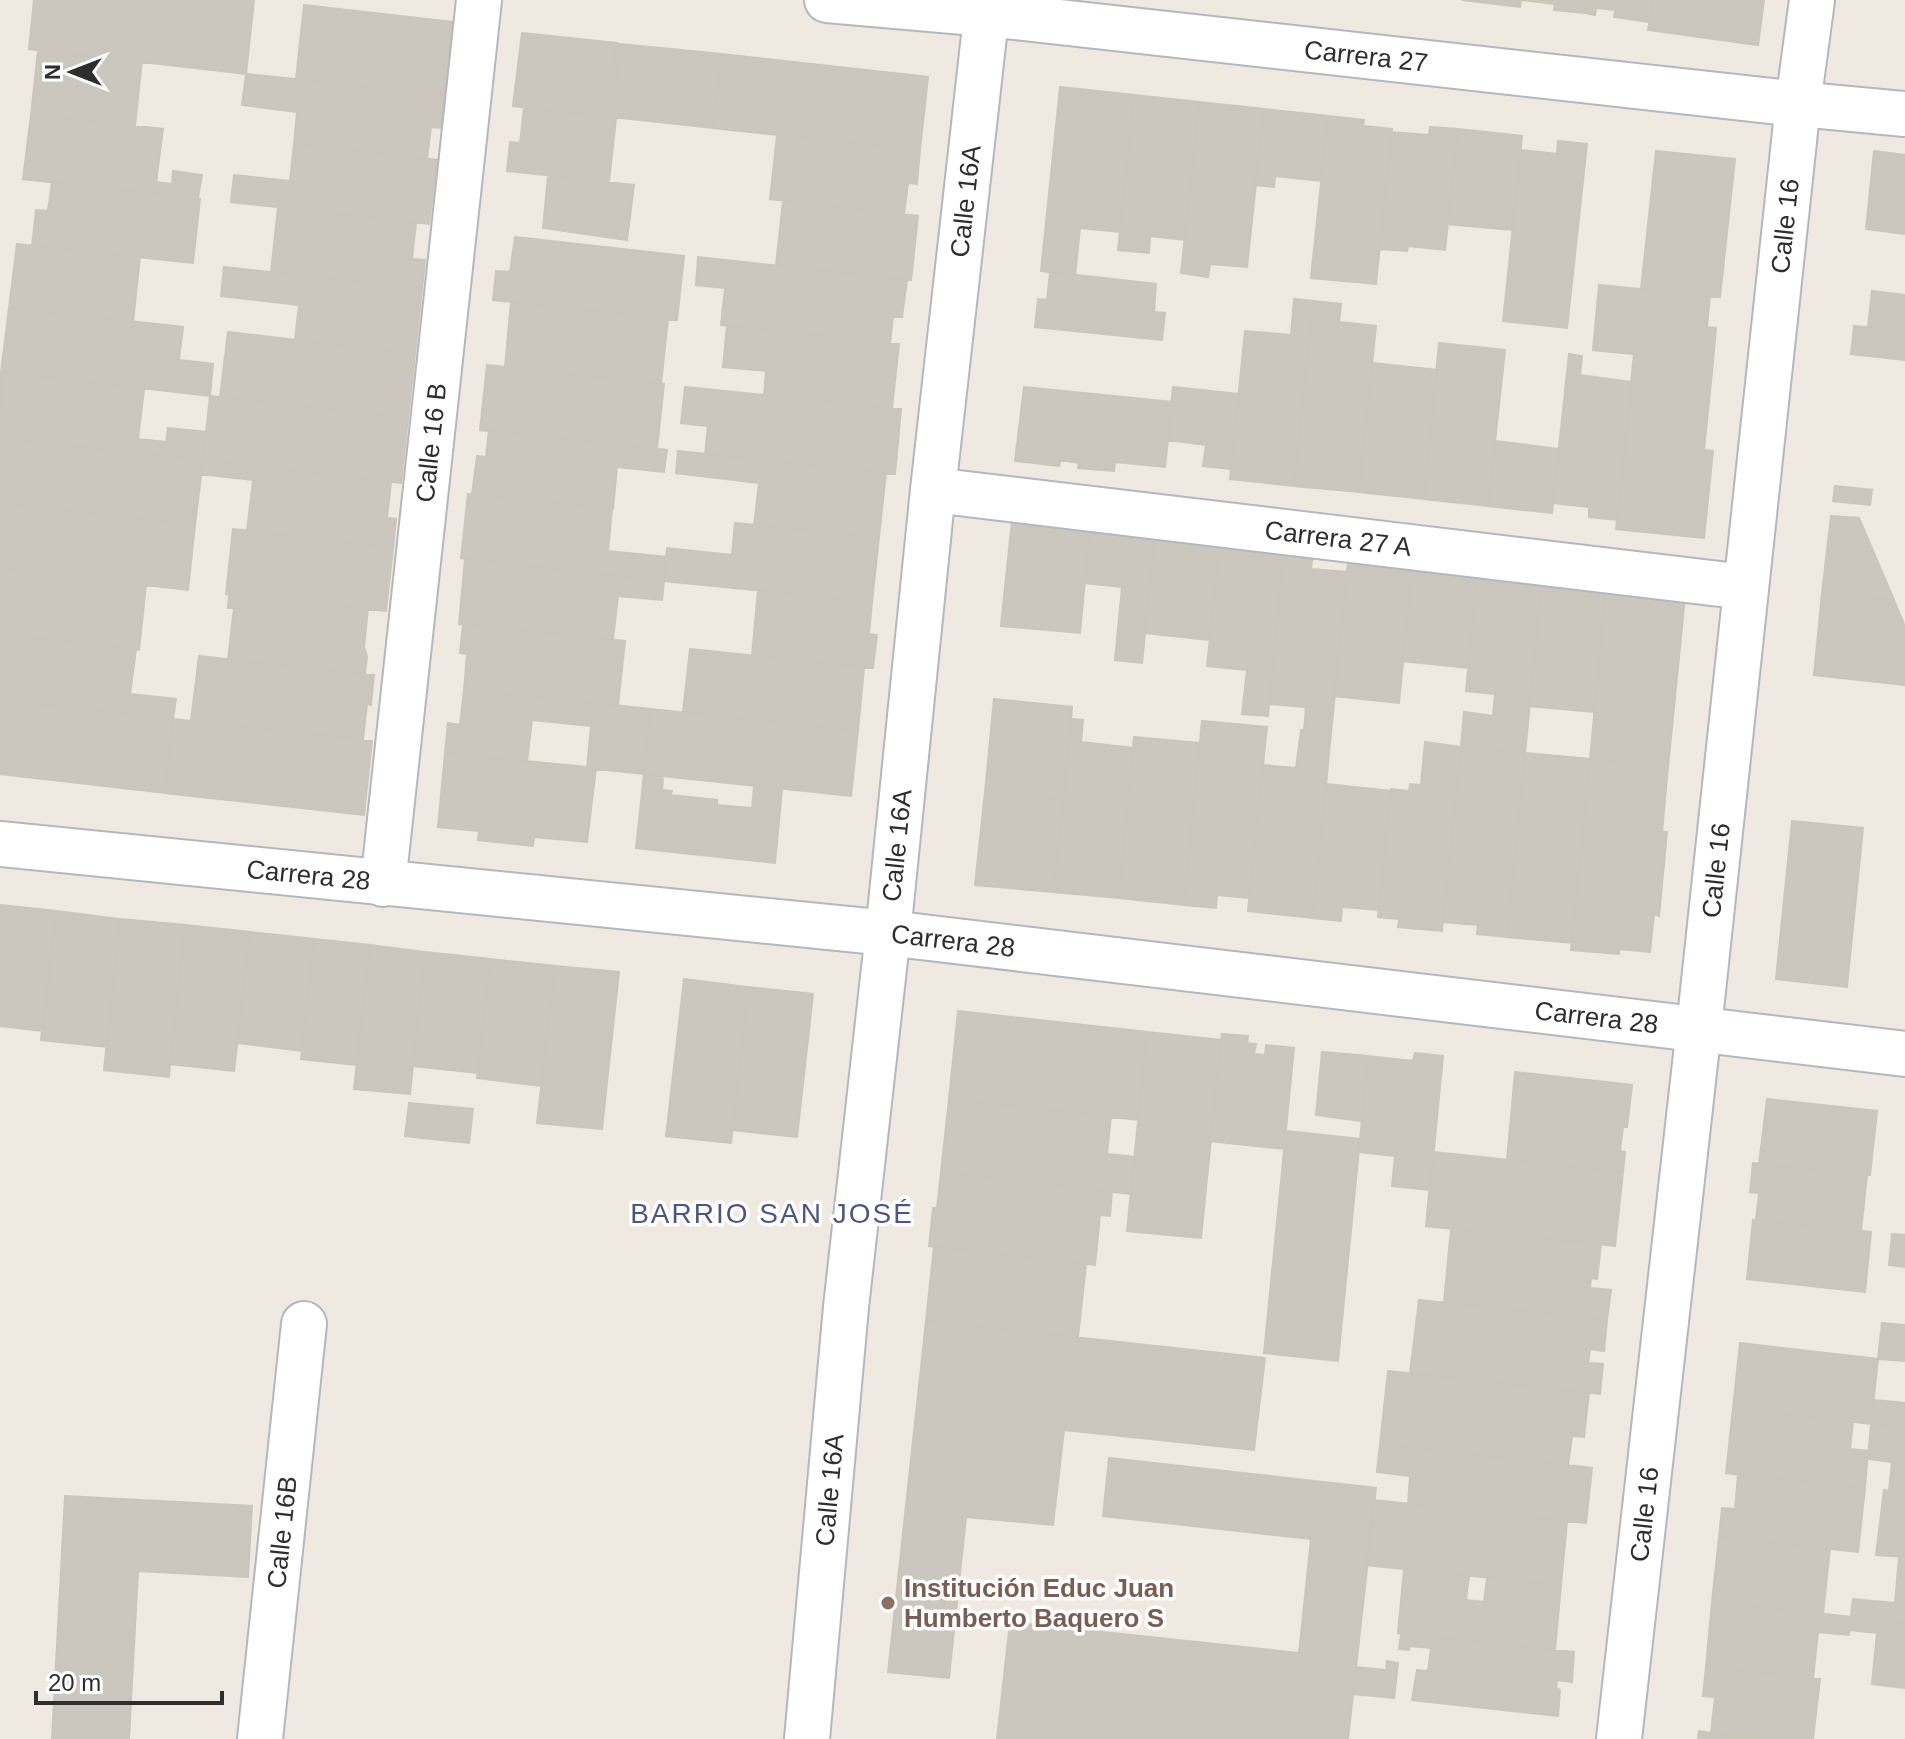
<svg xmlns="http://www.w3.org/2000/svg" width="1905" height="1739" font-family="Helvetica,sans-serif">
  <style>
    .building { fill: #cbc7bf; stroke: #cbc5ba; stroke-width: 2 }
    .lines { fill: none; stroke-linecap: round; stroke-linejoin: round }
    .street-casing { stroke: #b4b7c1; stroke-width: 48 }
    .street { stroke: #fff; stroke-width: 44 }
    .education-dot { fill: #8d6e63; stroke: #fff; stroke-width: 3 }
    .labels { text-anchor: middle; dominant-baseline: central; stroke-width: 7; stroke-linejoin: round; paint-order: stroke }
    .street-label { font-size: 26px; fill: #2e2e2e; stroke: #fff }
    .education-label { font-size: 26px; font-weight: bold; fill: #785e54; stroke: #fff; text-anchor: start }
    .neighbourhood-label { font-size: 28px; letter-spacing: 2px; fill: #4d5680; stroke: #fff }
  </style>
  <rect width="100%" height="100%" fill="#efe9e1"/>
  <path class="building" d="M34,0H254L246,74L29,49Z
    M1462,0H1521L1520,7Z
    M1521,0H1587L1585,13L1554,10L1555,4Z
    M1587,0H1653L1650,22L1614,17L1615,10L1596,8L1595,15L1585,13Z
    M1653,0H1764L1758,45L1648,30Z
    M304,5L452,22L444,95L296,79Z
    M522,33L616,43L609,117L513,106Z
    M616,43L620,44L613,117H609Z
    M620,44L721,54L713,128L613,117Z
    M38,50L142,61L135,126L31,115Z
    M721,54L928,77L920,150L713,128Z
    M246,74L444,95L441,128L431,127L427,159L294,144L297,112L242,105Z
    M1060,87L1134,95L1120,232L1080,228L1075,276L1041,271Z
    M1134,95L1199,102L1185,240L1150,236L1149,253L1118,250Z
    M1199,102L1264,109L1247,267L1210,264L1208,277L1181,273Z
    M524,108L616,118L609,182L507,171L510,142L520,143Z
    M1264,109L1328,116L1321,181L1275,176L1274,187L1255,185Z
    M31,115L163,129L156,182L172,184L173,171L202,175L198,198L23,179Z
    M1328,116L1364,120L1363,126L1392,129L1376,284L1311,278Z
    M1430,127L1458,129L1445,250L1408,246L1407,251L1380,249L1392,132L1429,135Z
    M1458,129L1522,136L1512,230L1447,224Z
    M777,135L920,150L917,184L908,183L904,214L770,199Z
    M1558,141L1587,144L1567,328L1503,321L1521,150L1557,154Z
    M294,144L437,160L429,224L231,202L234,175L290,181Z
    M1656,151L1735,159L1720,297L1641,289Z
    M1874,151L1905,155V234L1866,229Z
    M548,176L634,185L627,240L543,228Z
    M52,182L200,199L193,263L32,246L36,210L48,211Z
    M783,201L918,216L911,280L776,265Z
    M278,207L416,223L412,259L425,260L422,289L271,272Z
    M515,237L684,256L677,320L493,300L496,271L510,272Z
    M17,244L140,257L133,322L9,308Z
    M698,257L907,280L902,317H893L890,343L721,325L725,288L696,285Z
    M224,267L422,289L415,354L295,340L299,305L221,296Z
    M1050,272L1156,284L1154,312L1165,313L1162,340L1035,327L1038,299L1047,300Z
    M1599,285L1710,296L1707,327L1716,328L1713,362L1593,350Z
    M1872,291L1905,295V360L1851,354L1854,326L1868,327Z
    M1294,299L1313,301L1294,486L1230,479L1245,331L1291,335Z
    M1313,301L1341,304L1339,322L1376,326L1359,492L1294,486Z
    M511,302L668,319L661,384L505,367Z
    M9,308L183,327L179,360L213,364L210,396L1,372Z
    M727,325L899,344L892,408L764,395L766,371L723,367Z
    M228,332L415,354L408,418L220,397Z
    M1439,343L1505,350L1488,506L1424,499Z
    M1569,354L1582,356L1580,375L1632,382L1618,520L1589,517V507L1553,503Z
    M1634,354L1713,362L1704,450L1713,451L1704,538L1616,529Z
    M1372,363L1437,370L1424,499L1359,492Z
    M487,365L664,384L657,449L480,430Z
    M1,372L144,389L138,439L166,442L168,428L206,432L203,460L0,438Z
    M685,387L901,409L895,474L705,454L708,426L681,423Z
    M1024,387L1172,402L1165,467L1115,462L1114,471L1078,468L1079,463L1068,461H1060L1059,466L1015,461Z
    M1173,387L1238,394L1231,469L1203,466L1206,445L1168,440Z
    M210,396L408,418L401,483L203,460Z
    M489,430L667,450L664,472L617,467L613,509L472,494L477,456L486,457Z
    M0,438L203,460L195,525L0,503Z
    M1495,441L1559,449L1552,513L1488,506Z
    M678,451L886,473L879,537L754,525L759,483L676,473Z
    M203,460L391,482L387,518L396,519L393,548L247,531L253,480L200,474Z
    M1835,486L1872,490L1870,505L1833,501Z
    M468,494L612,509L608,551L666,557L664,581L461,558Z
    M0,503L195,525L188,590L0,568Z
    M1831,516L1859,518L1894,600L1822,593Z
    M1012,520L1090,527L1080,633L1001,626Z
    M735,523L879,537L872,602L664,581L667,548L732,555Z
    M1090,527L1155,534L1142,663L1115,660L1122,587L1085,583Z
    M233,529L393,548L386,611L226,594Z
    M1155,534L1220,540L1209,640L1145,633Z
    M1220,540L1284,547L1268,716L1242,714L1247,670L1207,666Z
    M1284,547L1313,550L1311,569L1347,572L1331,733L1304,731L1306,707L1269,704Z
    M1349,554L1377,556L1376,565L1412,569L1399,703L1334,696Z
    M465,559L664,581L662,600L618,596L613,640L459,624Z
    M1413,560L1478,566L1468,668L1403,661Z
    M1478,566L1543,572L1525,753L1461,747L1464,712L1493,716L1495,694L1466,691Z
    M0,568L146,585L139,650L0,634Z
    M1543,572L1606,589L1594,712L1529,706Z
    M1686,587L1668,767L1590,759L1606,589Z
    M758,590L872,602L869,634L877,635L873,668L752,655Z
    M1822,593L1894,600L1905,627V685L1814,675Z
    M229,594L368,609L364,647L367,656L365,674L228,660L234,608H228Z
    M463,624L625,641L618,706L464,690L467,654L460,653Z
    M0,634L136,649L130,694L176,699L173,719L0,700Z
    M690,649L864,667L858,731L683,712Z
    M199,656L374,675L371,705L367,704L363,739L191,721Z
    M464,690L650,709L644,774L587,768L591,726L532,720L527,762L445,753L448,723L460,725Z
    M994,699L1072,707L1064,800L985,792Z
    M0,700L173,719L165,793L0,774Z
    M650,709L858,731L851,796L644,774Z
    M173,719L372,741L364,815L165,793Z
    M1072,719L1083,720L1081,742L1133,748L1119,898L1053,892Z
    M1202,721L1267,727L1249,898L1217,895L1216,908L1184,905Z
    M1301,730L1331,733L1313,918L1248,911L1263,765L1296,768Z
    M1134,737L1199,743L1184,905L1119,898Z
    M1425,742L1461,747L1442,931L1398,927L1399,919L1378,917L1391,789L1409,791L1410,784L1421,785Z
    M1461,747L1525,753L1507,937L1477,934L1478,925L1443,922Z
    M445,753L596,768L587,842L534,837L533,846L478,840L479,831L438,827Z
    M1525,753L1590,759L1572,943L1507,937Z
    M1590,759L1668,767L1662,832H1667L1659,916L1654,914L1650,952L1619,949V954L1571,950Z
    M644,774L663,776L662,790L672,791L670,795L717,800V805L752,808L754,786L782,789L775,863L636,848Z
    M1326,784L1391,791L1379,910L1342,907L1341,921L1313,918Z
    M985,792L1064,800L1053,892L975,885Z
    M1792,821L1863,828L1847,987L1776,979Z
    M0,905L56,911L43,1031L0,1026Z
    M56,911L120,919L107,1047L41,1040Z
    M120,919L185,925L169,1077L104,1070Z
    M185,925L250,932L234,1071L170,1064Z
    M250,932L314,939L302,1051L237,1043Z
    M314,939L370,945L356,1065L301,1059Z
    M370,945L425,952L410,1094L354,1089Z
    M425,952L490,959L478,1073L413,1066Z
    M490,959L555,966L541,1086L477,1078Z
    M555,966L619,972L602,1129L537,1123Z
    M684,979L748,987L731,1143L666,1136Z
    M748,987L813,994L797,1137L733,1130Z
    M958,1011L1147,1032L1138,1120L949,1099Z
    M1147,1032L1221,1040L1201,1238L1127,1231Z
    M1222,1034L1248,1036L1247,1043L1256,1044L1254,1054L1265,1055L1266,1045L1294,1048L1284,1149L1210,1141Z
    M1322,1052L1368,1056L1362,1121L1316,1115Z
    M1415,1053L1443,1056L1430,1190L1392,1186L1395,1156L1359,1152L1368,1056L1413,1061Z
    M1515,1072L1632,1085L1627,1127H1623L1620,1151L1625,1152L1623,1172L1507,1160Z
    M949,1099L1111,1116L1107,1154L1134,1157L1130,1194L941,1172Z
    M1767,1099L1877,1111L1870,1175L1759,1164Z
    M409,1103L473,1109L469,1143L405,1136Z
    M1286,1131L1360,1139L1338,1361L1264,1353Z
    M1433,1152L1623,1172L1615,1246L1426,1226Z
    M1753,1163L1867,1175L1861,1231L1756,1220L1759,1193L1750,1192Z
    M941,1172L1112,1192L1110,1216L1100,1215L1095,1265L929,1246L933,1208H937Z
    M1753,1220L1871,1232L1865,1292L1747,1279Z
    M1451,1229L1601,1244L1597,1279L1591,1278L1590,1288L1611,1290L1607,1320L1444,1302Z
    M1892,1234L1905,1235V1267L1889,1265Z
    M934,1246L1086,1264L1078,1337L926,1321Z
    M1419,1300L1607,1320L1604,1351L1590,1349L1588,1363L1603,1364L1600,1394L1410,1373Z
    M926,1321L1265,1358L1254,1450L1064,1430L1053,1525L966,1517L949,1678L888,1672Z
    M1882,1323L1905,1325V1361L1878,1359Z
    M1740,1343L1878,1359L1871,1424L1733,1408Z
    M1388,1371L1589,1393L1584,1437L1572,1436L1568,1465L1380,1444Z
    M1874,1400L1905,1403V1427L1871,1424Z
    M1733,1408L1853,1422L1850,1449L1868,1451L1865,1488L1726,1473Z
    M1871,1424L1905,1427V1492L1889,1491L1892,1462L1868,1459Z
    M1380,1444L1592,1468L1586,1523L1408,1504L1410,1476L1377,1472Z
    M1109,1458L1376,1488L1348,1739H997L1010,1622L1299,1653L1311,1539L1103,1516Z
    M1738,1474L1865,1488L1858,1552L1719,1537L1722,1508L1735,1509Z
    M1884,1490L1905,1492V1557L1876,1555Z
    M65,1496L252,1506L248,1577L138,1571L129,1739H52Z
    M1373,1500L1567,1521L1561,1585L1366,1565Z
    M1719,1537L1830,1549L1823,1614L1712,1602Z
    M1899,1557H1905V1623L1851,1617L1853,1599L1895,1603Z
    M1404,1569L1469,1576L1466,1600L1484,1602L1487,1577L1561,1585L1555,1650L1398,1633Z
    M1712,1602L1851,1617L1849,1635L1818,1632L1813,1678L1706,1667Z
    M1851,1617L1905,1623V1688L1872,1684L1877,1633L1850,1630Z
    M1401,1634L1574,1652L1572,1682L1557,1680L1556,1688L1560,1690L1558,1716L1412,1700L1417,1670L1428,1671L1431,1648L1410,1646L1409,1650L1399,1649Z
    M1387,1661L1398,1663L1394,1698L1353,1694L1356,1667L1386,1670Z
    M1706,1667L1820,1679L1813,1739H1768L1711,1733L1715,1697L1703,1696Z
    M1699,1731L1711,1733L1768,1739H1698Z"/>
  <g class="lines">
    <defs>
      <g id="street">
        <path id="s1" d="M827,0L987,14L1798,104L1905,114"/>
        <path id="s2" d="M933,490L1745,587"/>
        <path id="s3" d="M0,844L888,933L1905,1054"/>
        <path id="s4" d="M383,884L479,0"/>
        <path id="s5" d="M260,1739L304,1324"/>
        <path id="s6" d="M807,1739L846,1307L888,933L933,490L988,0"/>
        <path id="s7" d="M1619,1739L1699,1028L1798,104L1812,0"/>
      </g>
    </defs>
    <use href="#street" class="street-casing"/>
    <use href="#street" class="street"/>
  </g>
  <circle class="education-dot" cx="888" cy="1603" r="8"/>
  <g class="labels">
    <g class="street-label">
      <text stroke="none"><textPath href="#s1" startOffset="542">Carrera 27</textPath></text>
      <text stroke="none"><textPath href="#s6" startOffset="1546">Calle 16A</textPath></text>
      <text stroke="none"><textPath href="#s7" startOffset="1522">Calle 16</textPath></text>
      <text stroke="none"><textPath href="#s4" startOffset="444">Calle 16 B</textPath></text>
      <text stroke="none"><textPath href="#s2" startOffset="408">Carrera 27 A</textPath></text>
      <text stroke="none"><textPath href="#s6" startOffset="898">Calle 16A</textPath></text>
      <text stroke="none"><textPath href="#s7" startOffset="874">Calle 16</textPath></text>
      <text stroke="none"><textPath href="#s3" startOffset="310">Carrera 28</textPath></text>
      <text stroke="none"><textPath href="#s3" startOffset="958">Carrera 28</textPath></text>
      <text stroke="none"><textPath href="#s3" startOffset="1606">Carrera 28</textPath></text>
      <text stroke="none"><textPath href="#s6" startOffset="250">Calle 16A</textPath></text>
      <text stroke="none"><textPath href="#s7" startOffset="226">Calle 16</textPath></text>
      <text stroke="none"><textPath href="#s5" startOffset="208">Calle 16B</textPath></text>
    </g>
    <g class="education-label">
      <text x="904" y="1588">Institución Educ Juan<tspan x="904" dy="30">Humberto Baquero S</tspan></text>
    </g>
    <g class="neighbourhood-label">
      <text x="772" y="1213">BARRIO SAN JOSÉ</text>
    </g>
  </g>
  <g transform="translate(72 72) rotate(270)" stroke="#ffffff" stroke-width="6" paint-order="stroke">
  <path d="M0-6L14 30L0 20L-14 30Z" fill="#2e2e2e"/>
  <text y="-12" font-size="22" font-weight="bold" text-anchor="middle" fill="#2e2e2e">N</text>
  </g>
  <path d="M36 1691v12h186v-12" fill="none" stroke="#2e2e2e" stroke-width="4"/>
  <text x="48" y="1691" font-size="24" fill="#2e2e2e" stroke="#ffffff" stroke-width="6" paint-order="stroke">20 m</text>
</svg>
